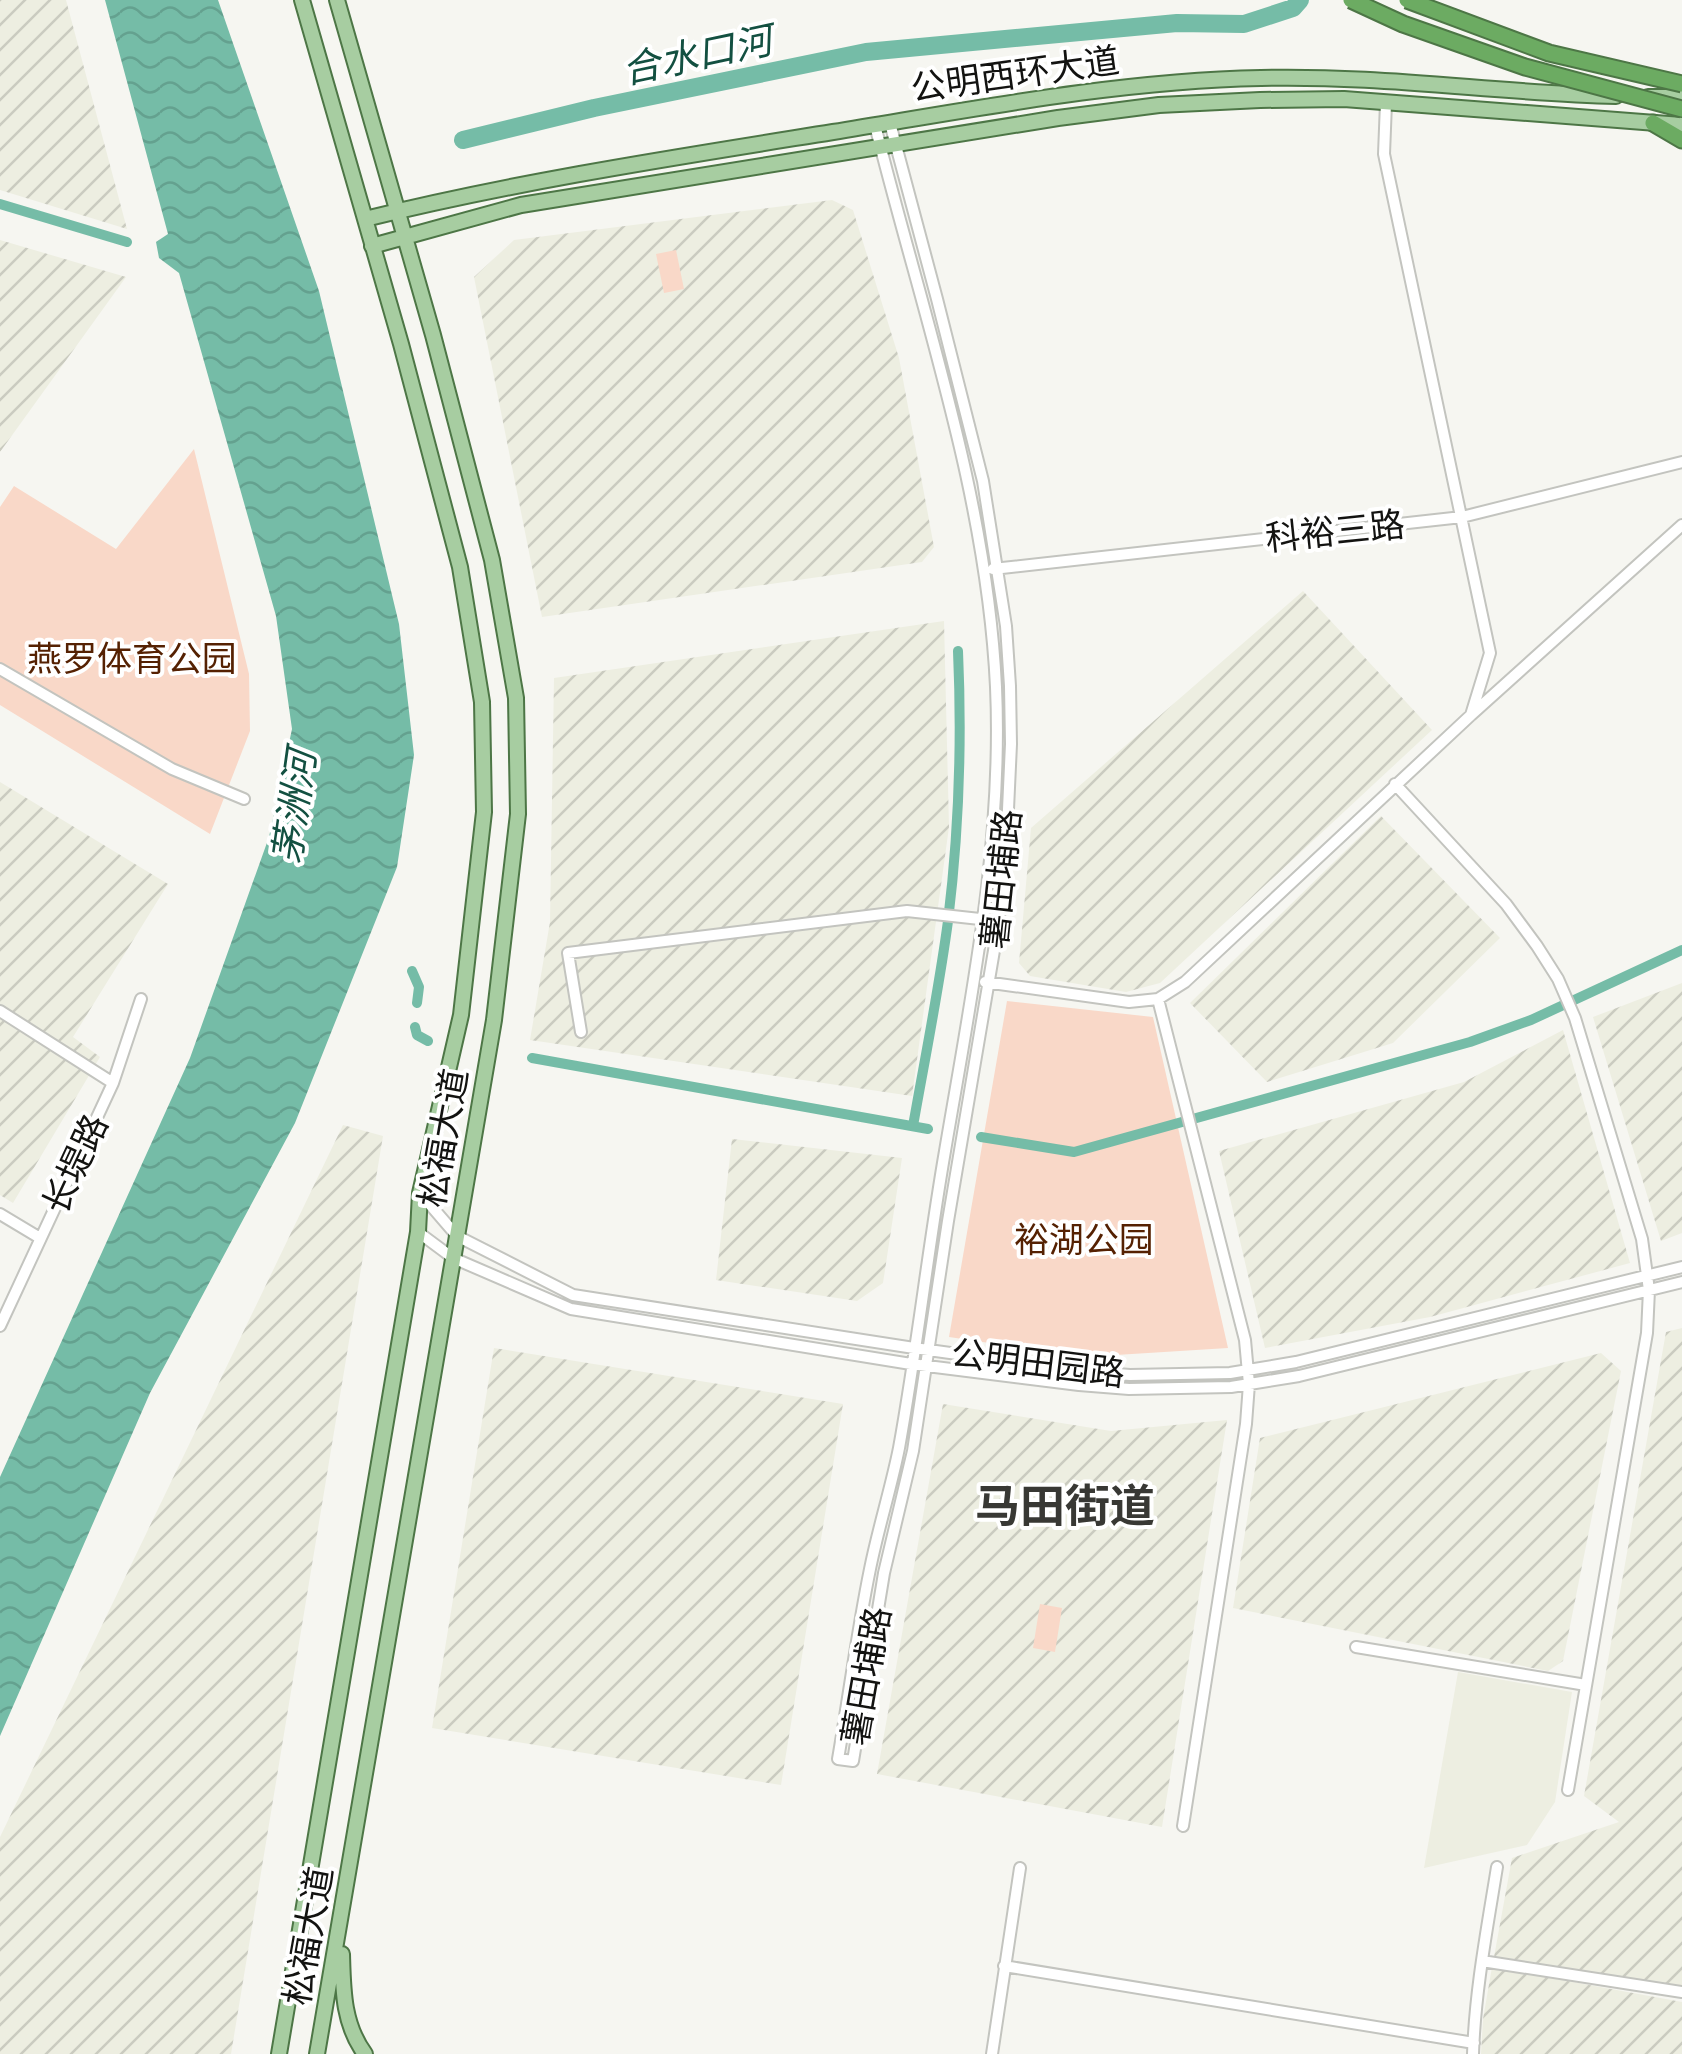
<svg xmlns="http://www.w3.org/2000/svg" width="1682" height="2054" font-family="'Archivo Narrow','Noto Sans SC',sans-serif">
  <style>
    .built { fill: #edeee1 }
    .industrial { fill: url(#industrial-furrows) }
    .green { fill: #f9d8c8 }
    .water { fill: url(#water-waves) }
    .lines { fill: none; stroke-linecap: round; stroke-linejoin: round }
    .canal { stroke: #75bca7; stroke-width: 10 }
    .river { stroke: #75bca7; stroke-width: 18 }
    .minor-casing { stroke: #c3c4bf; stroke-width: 14 }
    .major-casing { stroke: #4d7646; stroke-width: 18 }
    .highway-casing { stroke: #4d7646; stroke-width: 19 }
    .minor { stroke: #fff; stroke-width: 10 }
    .major { stroke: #a7cda1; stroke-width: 14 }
    .highway { stroke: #6cab62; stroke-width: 15 }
    .highway-bridge-casing { stroke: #4d7646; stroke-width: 19; stroke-linecap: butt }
    .highway-bridge { stroke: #6cab62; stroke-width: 15 }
    .labels { text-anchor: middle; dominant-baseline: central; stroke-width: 8; stroke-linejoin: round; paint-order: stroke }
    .street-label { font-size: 35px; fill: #131311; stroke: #fff }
    .park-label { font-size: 35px; fill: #552102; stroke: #fff }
    .water-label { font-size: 38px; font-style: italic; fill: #135041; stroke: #fff }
    .district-label { font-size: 45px; font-weight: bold; fill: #383834; stroke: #fff }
  </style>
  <defs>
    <pattern id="industrial-furrows" width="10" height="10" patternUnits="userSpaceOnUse" patternTransform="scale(2.5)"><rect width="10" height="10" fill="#edeee1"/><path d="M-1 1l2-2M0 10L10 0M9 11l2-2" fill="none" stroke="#cacbc0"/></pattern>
    <pattern id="water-waves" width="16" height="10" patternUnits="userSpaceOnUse" patternTransform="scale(2.5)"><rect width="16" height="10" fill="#75bca7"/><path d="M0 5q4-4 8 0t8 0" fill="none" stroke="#64a18f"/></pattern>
  </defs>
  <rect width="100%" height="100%" fill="#f6f6f1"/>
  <path class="built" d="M1458,1672L1572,1692L1555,1802L1527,1845L1424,1868Z"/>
  <path class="industrial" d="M0,0H66L127,229L0,190Z
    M832,200L853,210L899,358L934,547L922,562L542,617L474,277L514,240Z
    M0,240L126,277L0,452Z
    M1303,591L1432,730L1160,983L1126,992L1030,976L1019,963L1031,828Z
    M944,621L949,827L912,1096L530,1040L550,922L554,678Z
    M0,782L168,884L73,1037L100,1057L13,1203L0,1195Z
    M1381,816L1500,938L1393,1043L1267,1082L1190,1003Z
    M1682,983V1233L1661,1241L1593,1017Z
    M1563,1030L1630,1263L1430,1317L1265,1348L1219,1151L1464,1082Z
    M343,1125L383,1136L231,2054H0V1837Z
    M732,1139L902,1158L883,1283L857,1301L716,1280Z
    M1682,1328V1986L1494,1957L1512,1858L1619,1822L1584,1796L1666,1332Z
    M494,1348L843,1404L781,1785L432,1728Z
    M1601,1353L1621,1371L1563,1661L1548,1671L1233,1608L1260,1438Z
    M943,1404L1111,1431L1227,1420L1162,1827L877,1774Z
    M1492,1967L1682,2002V2054H1481L1483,2019Z"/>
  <path class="green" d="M676,250L684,289L664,293L656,254Z
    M194,449L249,674L250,731L210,834L0,705V507L14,486L116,549Z
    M1007,1001L1153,1017L1228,1348L1084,1357L949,1337Z
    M1040,1604L1062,1608L1055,1652L1033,1648Z"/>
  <path class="water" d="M105,0H218L319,291L399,624L414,755L397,867L295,1123L150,1393L0,1736V1477L190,1058L269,837L292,729L276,616L179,273L159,258L156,242L168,234Z"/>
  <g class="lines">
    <path class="canal" d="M0,204L127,242
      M412,971L419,987L417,1003
      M415,1027L417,1035L428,1041
      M532,1058L928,1129
      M913,1126C925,1058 939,989 948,921C959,831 962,741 958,651
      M981,1137L1074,1152L1470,1042L1531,1020L1682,950"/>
    <path class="river" d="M463,140L594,108L866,52L1177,23L1244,24L1293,8L1300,0"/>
    <defs>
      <path id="minor" d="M875,125C921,310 987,495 996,687C1003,844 971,997 945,1151C928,1249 917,1349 899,1448C891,1488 878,1529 870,1569C857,1632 849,1696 838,1759L853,1761L884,1573L913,1451L948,1221L998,927L1006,853L1011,744L1010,686L1006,626L983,481L937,299L890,123
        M993,569L1462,517L1682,462
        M0,669L172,769L244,799
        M1471,715L1682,525
        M1395,784L1506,904L1537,946L1558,979L1575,1018L1642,1239L1649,1290L1647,1333L1568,1790
        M985,982L1129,1002L1158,999L1185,982L1471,715L1490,653L1384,154L1386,103
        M1158,999L1245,1340L1249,1384L1246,1424L1183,1826
        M0,1011L113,1083
        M581,1032L568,953L907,911L989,920
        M420,1193L457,1236L573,1295L914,1348L1080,1371L1130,1375L1230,1373L1296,1362L1682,1267
        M0,1214L40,1238
        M418,1232L453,1258L571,1309L911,1364L1079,1385L1129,1389L1231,1387L1299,1376L1682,1282
        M0,1326L113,1083L141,999
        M1356,1647L1586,1685
        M1482,1961L1682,1992
        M1004,1966L1474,2043
        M992,2054L1020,1868
        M1473,2054C1475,1991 1487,1929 1497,1867"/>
      <path id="major" d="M1648,97H1682
        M365,219C519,181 677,157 833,132C975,109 1117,81 1261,78C1380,75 1498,93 1616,96
        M372,246L521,205L1058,118L1159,105L1260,100L1344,99L1682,125
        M342,1954C343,1990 343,2024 365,2054
        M279,2054L418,1232L420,1193L461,1015L484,812L482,702L460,567L401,344L302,0
        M317,2054L494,1020L518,814L516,698L492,560L433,335L337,0"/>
      <path id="highway" d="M1653,123L1682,140"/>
    </defs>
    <use href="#minor" class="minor-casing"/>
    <use href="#major" class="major-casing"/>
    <use href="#highway" class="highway-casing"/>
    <use href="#minor" class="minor"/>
    <use href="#major" class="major"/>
    <use href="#highway" class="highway"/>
    <defs>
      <path id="highway-bridge" d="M1351,0L1403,24L1525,67L1682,109
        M1407,0L1549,53L1682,84"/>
    </defs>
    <use href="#highway-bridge" class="highway-bridge-casing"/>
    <use href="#highway-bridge" class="highway-bridge"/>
  </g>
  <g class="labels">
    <g class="street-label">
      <text transform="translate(1015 74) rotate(-8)">公明西环大道</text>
      <text transform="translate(1335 531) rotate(-6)">科裕三路</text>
      <text transform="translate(1001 879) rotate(-84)">薯田埔路</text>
      <text transform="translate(443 1138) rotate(-80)">松福大道</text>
      <text transform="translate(75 1164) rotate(-65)">长堤路</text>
      <text transform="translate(1038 1363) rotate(7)">公明田园路</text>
      <text transform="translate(866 1676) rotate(-80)">薯田埔路</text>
      <text transform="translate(308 1936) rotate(-80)">松福大道</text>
    </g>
    <g class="park-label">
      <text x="132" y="658">燕罗体育公园</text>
      <text x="1084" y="1239">裕湖公园</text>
    </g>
    <g class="water-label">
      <text transform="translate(697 55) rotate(-12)">合水口河</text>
      <text transform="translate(294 807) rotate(-82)">茅洲河</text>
    </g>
    <g class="district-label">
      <text x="1065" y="1505">马田街道</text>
    </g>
  </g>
</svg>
